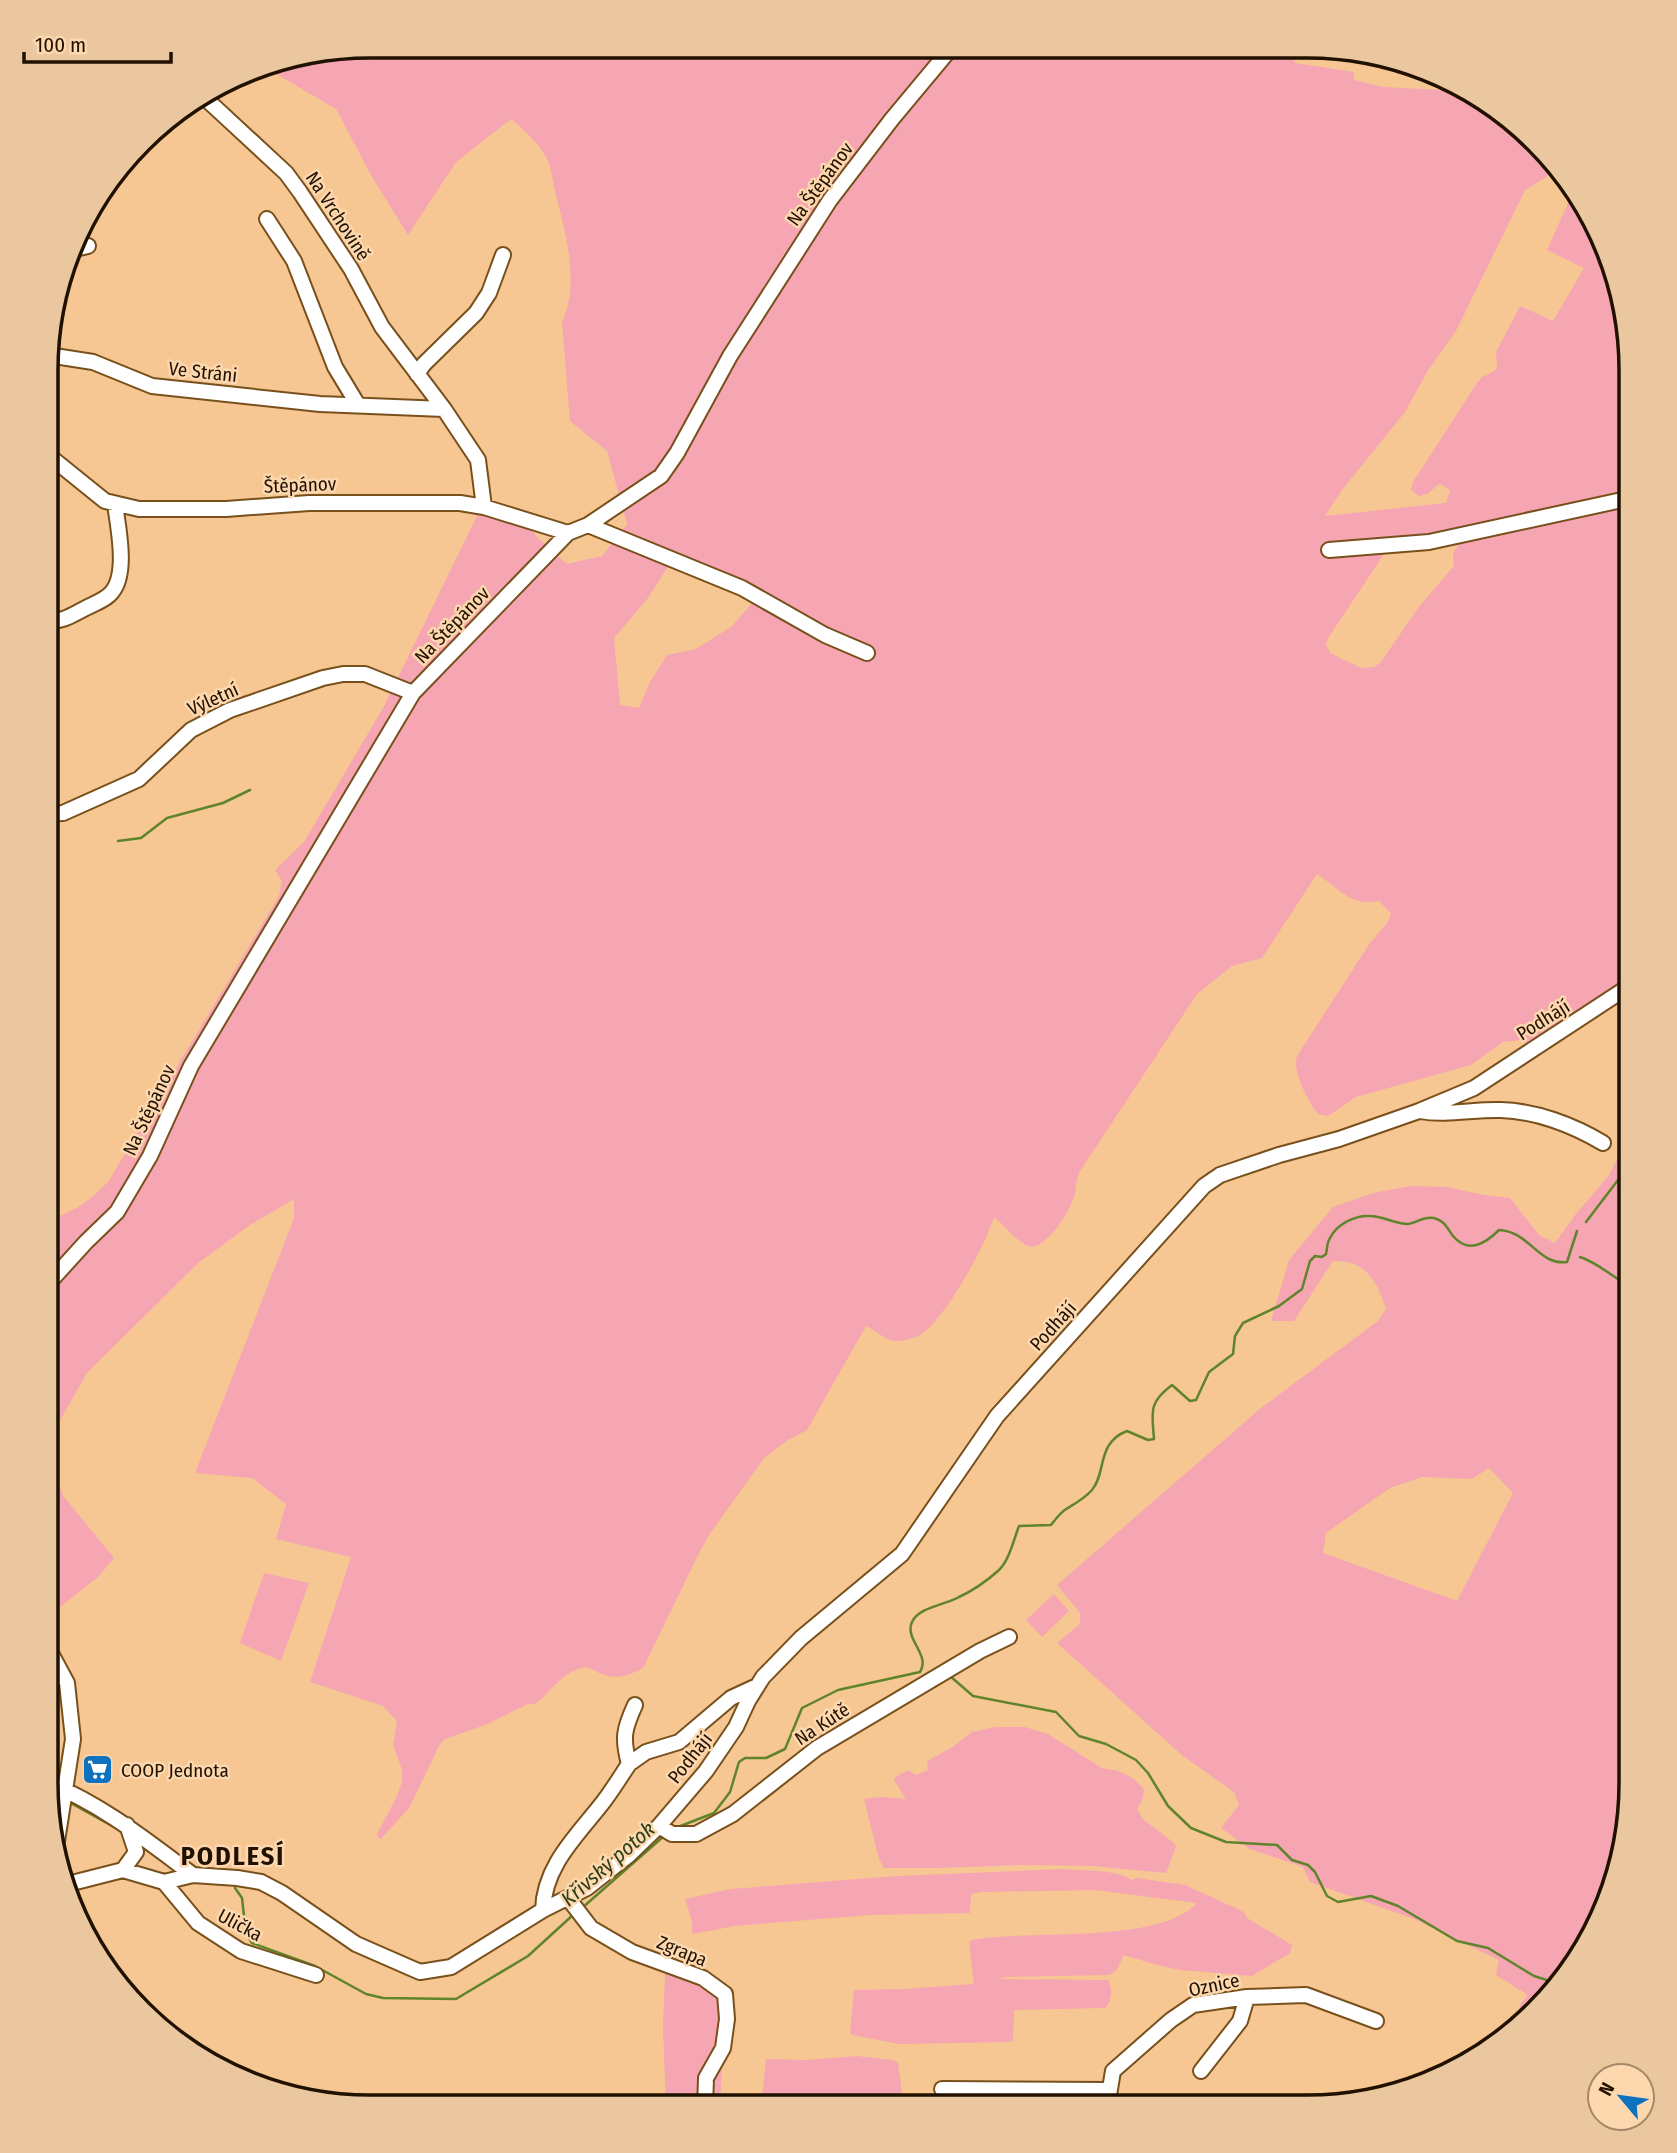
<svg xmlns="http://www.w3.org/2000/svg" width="1677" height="2153" font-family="'Fira Sans Condensed',sans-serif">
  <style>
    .green { fill: #f6a5b2; fill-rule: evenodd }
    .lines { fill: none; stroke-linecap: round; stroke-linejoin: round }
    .stream { stroke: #5f842b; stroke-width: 2.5 }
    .minor-casing { stroke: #78501c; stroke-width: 18 }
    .minor { stroke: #fff; stroke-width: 14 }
    .labels { text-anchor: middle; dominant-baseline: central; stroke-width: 5; stroke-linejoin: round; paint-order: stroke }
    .street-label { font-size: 19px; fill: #211100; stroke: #fdd7ad }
    .poi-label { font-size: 19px; fill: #211100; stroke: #fdd7ad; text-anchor: start }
    .water-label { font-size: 21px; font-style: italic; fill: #2c3d18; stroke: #fdd7ad }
    .district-label { font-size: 26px; font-weight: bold; letter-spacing: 2px; fill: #211100; stroke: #fdd7ad }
    .rim { fill: none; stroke: #211100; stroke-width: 3.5 }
  </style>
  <rect width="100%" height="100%" fill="#f6c793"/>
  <path class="green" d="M370,46L1057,47L1058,50L1131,48V52H1173L1175,48H1289L1295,63L1354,72V80L1383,87L1462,91L1488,100L1554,172L1525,190L1457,329L1427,372L1405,412L1342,490L1325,516L1446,503L1450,491L1446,487L1439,484L1427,494L1419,496L1411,490L1413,482L1475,386L1482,377L1495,371L1497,366L1496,352L1520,306L1553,321L1584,268L1547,250L1573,192L1588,208L1620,286L1631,370V943L1621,950L1631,952V979L1529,1045L1521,1040L1503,1042L1471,1065L1356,1097L1328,1116L1318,1114C1308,1101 1292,1072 1297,1056L1370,943L1388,922L1391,913L1379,901C1350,907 1339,888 1317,874L1262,958L1232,966L1197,994L1080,1171C1075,1180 1077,1188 1074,1197C1070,1211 1044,1253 1028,1246C1014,1240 1005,1225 994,1217C986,1244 945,1320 920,1335C915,1338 901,1342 894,1341C885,1339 874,1330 866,1326L807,1430L788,1440L764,1458L711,1532L700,1551L643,1668C630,1675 617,1680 602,1674C595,1672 590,1666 582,1668C561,1673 550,1693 535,1704H528L485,1725L445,1739L440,1744L409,1808L381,1839L378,1838L377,1834L396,1798L402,1782V1770L393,1745L397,1721L383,1706L310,1682L351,1557L276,1539L286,1504L252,1478L195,1473L294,1218V1199L250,1225L198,1263L87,1373L55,1429L54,1473L64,1497L114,1558L98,1577L46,1618L47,1219C72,1215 90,1200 108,1182L279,896L282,881L275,870L304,842L383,708L478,514L519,513L538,538L567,564L602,556L627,524L607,451L570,421L562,322C580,282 566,236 556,195C553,184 552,169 547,159C539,143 524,130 511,119L456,162L408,235L372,177L336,109L271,71L264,64ZM1460,542L1453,553L1454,566L1419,607L1380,663L1374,667L1361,668L1330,653L1326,644L1328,638L1386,551ZM681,552L682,556L763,591L731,627L696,649L667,655L650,682L639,708L620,705L614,638L648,598L669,565Z
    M1631,1131V1804L1614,1887L1577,1963L1520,2016L1518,2013L1521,2003L1528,1995L1496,1975L1499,1960L1414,1919L1310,1882L1303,1867L1250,1849L1221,1828L1239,1805L1234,1792L1183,1756L1057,1643L1080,1624V1613L1057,1585L1261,1408L1378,1321L1386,1309C1377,1281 1366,1260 1333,1261L1294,1321H1271L1289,1260L1333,1207L1373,1193L1411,1186L1447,1187L1484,1195L1510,1198L1539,1235L1555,1243L1575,1215L1609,1175ZM1489,1468L1513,1493L1457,1601L1323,1553L1326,1533L1390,1488L1422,1477L1472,1479Z
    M264,1573L309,1583L281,1661L240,1643Z
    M1054,1594L1069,1611L1042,1637L1026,1620Z
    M996,1727H1025L1048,1734L1102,1768L1118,1771L1133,1778L1144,1789L1143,1798L1137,1809L1143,1819L1174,1843L1176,1847L1166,1873L1092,1866L1022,1865L937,1868H884L879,1859L864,1799L880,1797L906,1799L894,1780L895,1777L909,1770L916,1775L928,1770L927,1761L951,1748L972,1732Z
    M1063,1869C1081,1871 1118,1869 1131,1880L1137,1878L1185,1885L1244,1912L1247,1918L1292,1945L1290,1953L1252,1976L1180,1970L1157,1965L1124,1955L1116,1971L1109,1975L1004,1977L1000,1979L1108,1980C1113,1988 1112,2002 1105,2008L1014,2010L1013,2041L1007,2042L899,2044L852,2035L850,2032L854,1990L904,1989L974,1984L969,1942L972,1940C1028,1929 1159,1945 1197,1903L1095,1890L981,1892L971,1894L970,1913L869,1915L735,1926L692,1934V1921L685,1899L731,1889L897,1876Z
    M668,1969C697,1982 720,1986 724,2021L720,2107H666L663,2027L665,1974Z
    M857,2056L892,2060L898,2063L904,2107H761L766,2059L806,2060Z"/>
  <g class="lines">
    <path class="stream" d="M118,841L141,838L167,818L223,803L250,790
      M1586,1222L1631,1163
      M1580,1257C1599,1263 1613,1278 1631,1287
      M950,1676L973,1696L1056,1712L1079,1736L1106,1744L1136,1760L1148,1773L1168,1806L1191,1828L1226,1842L1277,1845L1292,1860L1308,1865L1315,1872L1327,1896L1338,1902L1371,1896L1398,1906L1457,1941L1488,1948L1534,1976L1556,1983
      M47,1792L58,1797
      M67,1801L123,1832
      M678,1827L714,1813L730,1792L739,1762L745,1758H766L785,1749L802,1708L838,1690L920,1672C931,1655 904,1639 912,1622C919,1607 945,1605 959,1597C972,1591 988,1580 999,1570C1009,1561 1014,1539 1019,1526L1051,1525C1055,1520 1060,1513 1066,1509C1076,1503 1084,1499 1092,1490C1107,1472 1096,1443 1127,1431L1148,1440L1154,1439C1152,1412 1148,1403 1172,1385L1190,1401L1196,1400L1209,1372L1233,1354L1235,1336L1243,1323L1279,1306L1302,1289L1310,1261L1315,1256L1322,1257L1326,1254C1327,1250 1327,1242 1330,1238C1337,1224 1355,1215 1370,1216C1383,1216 1395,1224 1408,1224C1417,1223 1423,1216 1434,1218C1445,1221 1447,1228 1453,1236C1468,1254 1485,1244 1499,1230C1529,1231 1539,1266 1567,1262L1577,1231
      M235,1888L242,1898L246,1934L252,1943L315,1966L366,1994L383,1998L456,1999L528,1956L574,1914
      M582,1908L664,1836"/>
    <defs>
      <path id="minor" d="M205,98L286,173L300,192L351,269L382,327L444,409L478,460L484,507
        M267,219L294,261L335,367L358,405
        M75,249L88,246
        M48,355L93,362L152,386L320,404L444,409
        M417,374L424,364L476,313L489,293L503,255
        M48,455L105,501L139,509H226L309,503H460L484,507L568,533
        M588,525L742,588L825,635L867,653
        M1329,550L1429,542L1631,498
        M48,621C62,622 72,615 84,609C93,604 106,600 112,592C128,573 118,527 115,504
        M47,814L63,813L139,779L191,730L230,710L323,678L343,674H365L413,693
        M1420,1111C1447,1116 1474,1109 1501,1110C1536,1111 1573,1125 1603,1143
        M46,1286L86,1242L117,1212L150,1156L191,1066L413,693L568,533L588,525L661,476L677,453L730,356L830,200L892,119L952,47
        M46,1644L67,1683L73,1739L55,1854
        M629,1764L646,1752L679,1742L731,1698L757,1686
        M46,1782C100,1803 146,1840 193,1875
        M659,1826L672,1834H696L733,1814L817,1748L980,1651L1009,1637
        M123,1870L164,1882L193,1875L237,1878L261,1882L282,1893L356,1944L420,1972L451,1967L543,1910L587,1888L629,1855L659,1826L706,1771L736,1727L748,1701L763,1677L801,1638L902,1554L997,1416L1204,1186L1220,1175L1279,1155L1339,1139L1419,1111L1474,1088L1631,985
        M123,1870L136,1852L127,1825
        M164,1882L198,1923L241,1951L316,1975
        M64,1885L123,1870
        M568,1898L591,1928L632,1952L703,1978L725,1994L727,2019L723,2048L706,2078L705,2107
        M543,1910C544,1865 578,1835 604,1801C613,1789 621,1776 629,1764C622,1738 624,1729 635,1705
        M1201,2071L1240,2021L1247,1997
        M942,2089L1109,2090
        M1107,2107L1113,2071L1171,2020L1193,2005L1247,1997L1306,1995L1376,2021"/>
    </defs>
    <use href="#minor" class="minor-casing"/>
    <use href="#minor" class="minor"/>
  </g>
  <defs>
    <symbol id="supermarket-square" viewBox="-11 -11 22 22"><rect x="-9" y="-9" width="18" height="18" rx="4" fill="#0f72be" stroke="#fdd7ad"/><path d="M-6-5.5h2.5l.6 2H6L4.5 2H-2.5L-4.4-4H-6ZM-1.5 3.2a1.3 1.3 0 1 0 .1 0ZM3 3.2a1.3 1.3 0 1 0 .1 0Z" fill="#fff"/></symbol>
  </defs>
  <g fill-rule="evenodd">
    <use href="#supermarket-square" x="80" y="1752" width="35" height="35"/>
  </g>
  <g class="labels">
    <g class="street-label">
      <text transform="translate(820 184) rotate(-54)">Na Štěpánov</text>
      <text transform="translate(338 216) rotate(57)">Na Vrchovině</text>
      <text transform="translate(203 372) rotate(6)">Ve Stráni</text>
      <text transform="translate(300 485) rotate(-2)">Štěpánov</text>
      <text transform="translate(452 625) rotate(-46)">Na Štěpánov</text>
      <text transform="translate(213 699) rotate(-24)">Výletní</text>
      <text transform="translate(1543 1020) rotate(-32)">Podhájí</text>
      <text transform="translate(149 1110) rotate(-65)">Na Štěpánov</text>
      <text transform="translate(1053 1326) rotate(-48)">Podhájí</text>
      <text transform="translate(822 1724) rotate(-33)">Na Kútě</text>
      <text transform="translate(690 1758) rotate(-52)">Podhájí</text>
      <text transform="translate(240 1925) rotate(28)">Ulička</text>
      <text transform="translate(682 1951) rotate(22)">Zgrapa</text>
      <text transform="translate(1214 1985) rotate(-12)">Oznice</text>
    </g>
    <g class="poi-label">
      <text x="121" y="1770">COOP Jednota</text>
    </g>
    <g class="water-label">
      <text transform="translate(608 1864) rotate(-41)">Křivský potok</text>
    </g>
    <g class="district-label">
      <text x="233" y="1856">PODLESÍ</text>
    </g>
  </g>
  <path d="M0 0H1677V2153H0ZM370 58H1307A312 312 0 0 1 1619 370V1783A312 312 0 0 1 1307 2095H370A312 312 0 0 1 58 1783V370A312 312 0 0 1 370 58Z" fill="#ebc79f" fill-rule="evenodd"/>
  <path class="rim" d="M370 58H1307A312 312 0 0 1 1619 370V1783A312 312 0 0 1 1307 2095H370A312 312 0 0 1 58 1783V370A312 312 0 0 1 370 58Z"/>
  <g transform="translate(1621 2097) rotate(299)"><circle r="33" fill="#fdd7ad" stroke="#a58868" stroke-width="2"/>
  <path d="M0-5L12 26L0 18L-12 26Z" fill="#0f72be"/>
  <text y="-10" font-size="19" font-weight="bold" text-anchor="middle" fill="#211100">N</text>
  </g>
  <path d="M24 52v10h147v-10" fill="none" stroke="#211100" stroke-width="3.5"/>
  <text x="35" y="52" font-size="21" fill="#211100" stroke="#fdd7ad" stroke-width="5" paint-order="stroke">100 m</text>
</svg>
